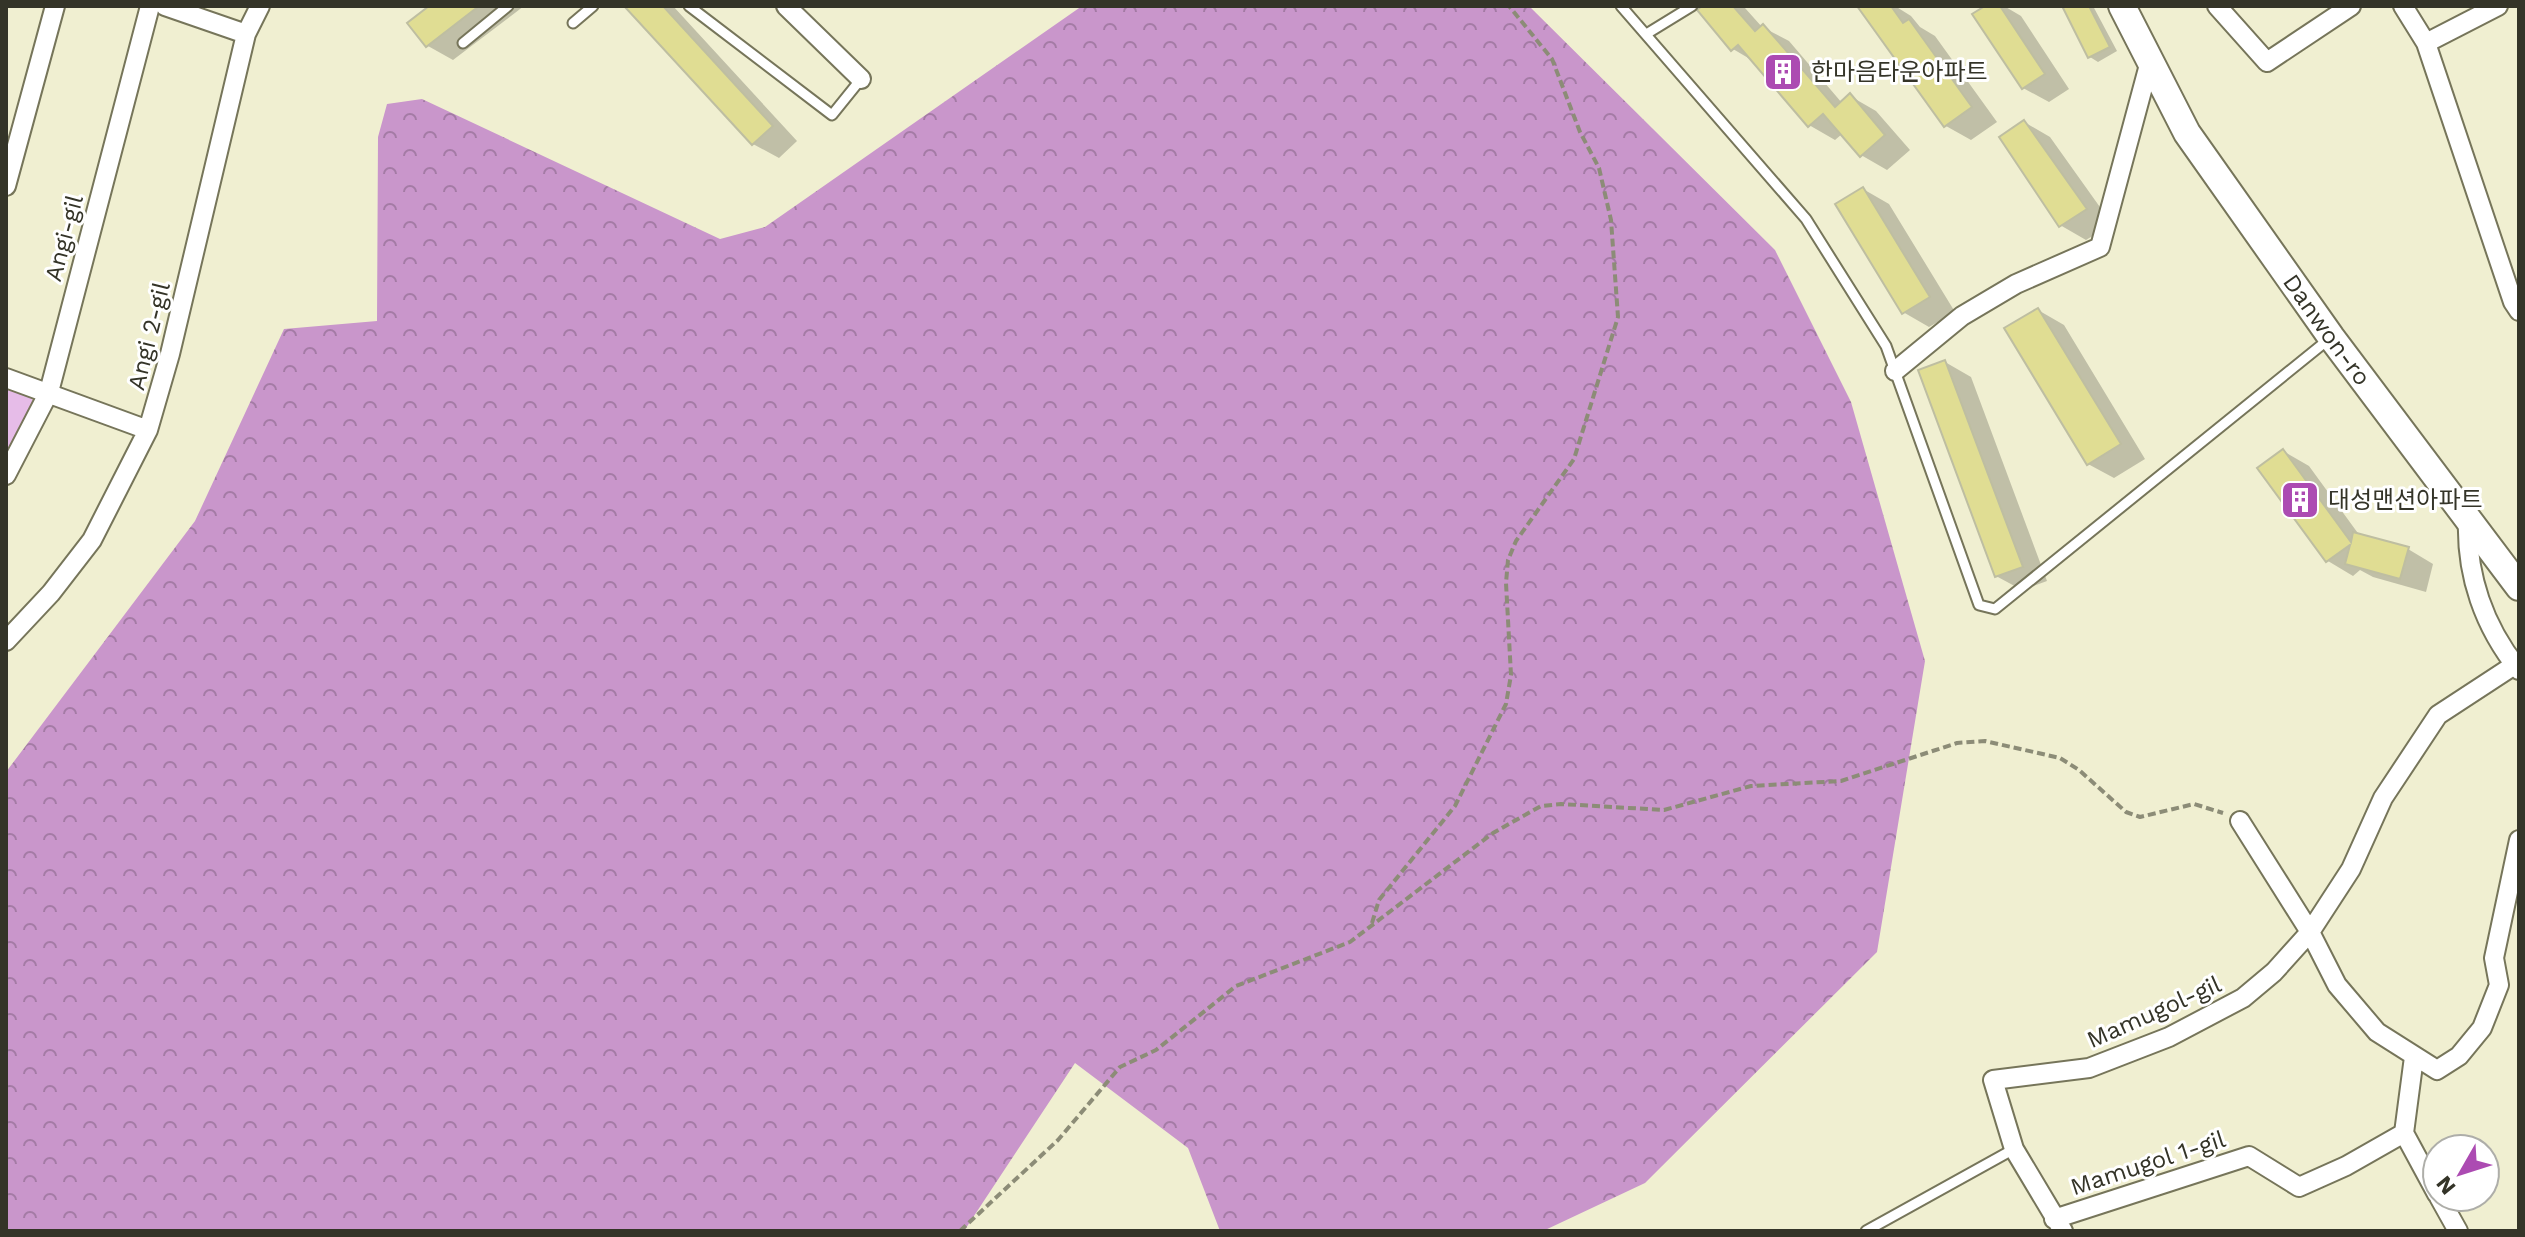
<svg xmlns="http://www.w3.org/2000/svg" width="2525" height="1237" font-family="'Work Sans','Noto Sans KR',sans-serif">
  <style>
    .forest { fill: url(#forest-crowns) }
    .park { fill: #e6bce8 }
    .shadow { fill: #0003 }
    .building { fill: #e0dd93; stroke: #bebea1; stroke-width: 2 }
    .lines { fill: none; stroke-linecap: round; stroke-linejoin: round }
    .lane-casing { stroke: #76755a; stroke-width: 13 }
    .street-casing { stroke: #76755a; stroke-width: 22 }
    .secondary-casing { stroke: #76755a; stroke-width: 30 }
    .path { stroke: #8c8c77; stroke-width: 4; stroke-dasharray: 8 4; stroke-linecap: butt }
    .lane { stroke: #fff; stroke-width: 9 }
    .street { stroke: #fff; stroke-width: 18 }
    .secondary { stroke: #fff; stroke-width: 26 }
    .labels { text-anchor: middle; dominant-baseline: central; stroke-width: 6; stroke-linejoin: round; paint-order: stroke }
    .poi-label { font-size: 24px; fill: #343428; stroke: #fff; text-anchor: start }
    .street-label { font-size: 24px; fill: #343428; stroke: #fff }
  </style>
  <defs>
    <pattern id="forest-crowns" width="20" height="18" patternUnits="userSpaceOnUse" patternTransform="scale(2)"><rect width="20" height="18" fill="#c996cb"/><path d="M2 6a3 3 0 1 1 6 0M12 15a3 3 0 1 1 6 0" fill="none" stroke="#a47ba5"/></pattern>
  </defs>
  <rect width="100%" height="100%" fill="#f0efd1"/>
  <path class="forest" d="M1082,6H1529L1775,250L1851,402L1925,661L1877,952L1645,1183L1543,1231H1220L1188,1148L1075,1063L964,1231H6V772L195,521L284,329L377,321L378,137L387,104L422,99L720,239L765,227Z"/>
  <path class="park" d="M6,387L32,395V404L6,454Z"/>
  <path class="shadow" d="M432,6H524L453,60L428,46Z
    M626,6H673L797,141L779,158L753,144Z
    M1705,6L1745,8L1762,27L1789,41L1842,103L1850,96L1876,111L1910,150L1887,170L1861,155L1842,134L1835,140L1809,125L1755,62L1733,49Z
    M1860,6H1895L1911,16L1920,27L1935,36L1997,122L1971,140L1946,126Z
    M1988,6H2004L2021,16L2069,89L2049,102L2023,88Z
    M2064,6H2093L2117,51L2098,62L2090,57Z
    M2024,122L2050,137L2112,224L2086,240L2060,225Z
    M1863,189L1889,204L1955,312L1929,327L1903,312Z
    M2038,310L2064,325L2145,459L2114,478L2088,464Z
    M1945,362L1971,377L2047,581L2022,590L1996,576Z
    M2283,451L2309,466L2360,536L2408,549L2433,564L2426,592L2373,577L2360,570L2353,576L2328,561Z"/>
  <path class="building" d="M429,6H479L426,47L407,23Z
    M624,6H663L773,126L752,145Z
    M1702,6H1733L1755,31L1763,24L1835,107L1850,93L1885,135L1860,157L1823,114L1808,127L1738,45L1731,51L1697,10Z
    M1857,6H1891L1903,23L1909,19L1972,107L1944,127Z
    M1985,6H2000L2045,74L2022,89L1972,14Z
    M2062,6H2089L2110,47L2088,58Z
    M2024,120L2087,209L2059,227L1999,137Z
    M1863,187L1930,297L1902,314L1835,204Z
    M2038,308L2121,444L2087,465L2004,328Z
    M1945,360L2023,567L1995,577L1918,370Z
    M2283,449L2351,542L2353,532L2409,547L2400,579L2345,564L2350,545L2326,562L2257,468Z"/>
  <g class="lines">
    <defs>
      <path id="lane" d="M689,6L832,115L861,79
        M1621,6L1806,219L1886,346L1979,605L1995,609L2329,339
        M573,23L593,6
        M1648,33L1692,6
        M463,43L508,6
        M1866,1231L2014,1149"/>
      <path id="street" d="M165,6L246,34
        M786,6L861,79
        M2217,6L2267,62L2351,6
        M2403,6L2426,43L2513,302L2519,311
        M2426,43L2498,6
        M6,186L55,6
        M1895,371L1962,316L2016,284L2100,247L2150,61
        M6,378L148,430
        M6,475L49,392L150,6
        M2468,520C2466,575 2484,627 2519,670
        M6,641L51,593L92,540L148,430L170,354L246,34L260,6
        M2240,821L2310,932L2337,985L2377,1032L2437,1070L2459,1056L2482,1028L2499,985L2494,958L2519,840
        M2404,1133L2414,1057
        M2404,1133L2437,1194
        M2439,1197L2458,1231
        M2054,1219L2249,1156L2299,1187L2346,1166L2404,1133
        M2063,1231L2014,1149L1993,1080L2089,1068L2169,1037L2243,998L2274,972L2310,932L2351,869L2383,798L2438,715L2519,662"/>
      <g id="secondary">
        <path id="s1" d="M2122,6L2187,133L2331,337L2519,587"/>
      </g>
    </defs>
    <use href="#lane" class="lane-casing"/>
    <use href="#street" class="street-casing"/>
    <use href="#secondary" class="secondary-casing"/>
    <path class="path" d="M1372,923L1379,900L1455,806L1506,704L1511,675L1506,583L1508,560L1516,541L1574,459L1618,317L1611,220L1599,168L1580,132L1552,59L1509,6
      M960,1231L1058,1140L1120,1067L1156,1050L1236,986L1350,942L1493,833L1541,806L1561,804L1664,810L1751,786L1841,781L1957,743L1985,741L2060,758L2079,770L2126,812L2140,817L2194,804L2223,813"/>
    <use href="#lane" class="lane"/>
    <use href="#street" class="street"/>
    <use href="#secondary" class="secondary"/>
  </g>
  <defs>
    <symbol id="building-square" viewBox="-11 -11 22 22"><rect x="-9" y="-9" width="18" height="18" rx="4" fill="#ac4bb2" stroke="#fff"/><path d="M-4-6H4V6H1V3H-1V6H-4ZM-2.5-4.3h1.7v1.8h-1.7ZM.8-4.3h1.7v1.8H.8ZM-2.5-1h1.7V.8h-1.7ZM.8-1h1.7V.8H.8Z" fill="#fff"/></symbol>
  </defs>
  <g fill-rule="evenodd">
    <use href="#building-square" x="1761" y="50" width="44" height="44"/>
    <use href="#building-square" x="2278" y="478" width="44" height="44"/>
  </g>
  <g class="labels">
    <g class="poi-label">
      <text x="1811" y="72">한마음타운아파트</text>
      <text x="2328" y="500">대성맨션아파트</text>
    </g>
    <g class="street-label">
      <text transform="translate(64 238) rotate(-75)">Angi-gil</text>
      <text stroke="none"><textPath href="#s1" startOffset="384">Danwon-ro</textPath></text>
      <text transform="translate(149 336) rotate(-76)">Angi 2-gil</text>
      <text transform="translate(2154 1012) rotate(-24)">Mamugol-gil</text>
      <text transform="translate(2148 1163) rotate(-18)">Mamugol 1-gil</text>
    </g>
  </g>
  <rect width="2525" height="1237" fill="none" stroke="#343428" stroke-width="16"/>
  <g transform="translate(2461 1173) rotate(231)"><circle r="38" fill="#ffffff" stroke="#aeaea9" stroke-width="2"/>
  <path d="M0-6L14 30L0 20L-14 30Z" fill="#ac4bb2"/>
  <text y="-12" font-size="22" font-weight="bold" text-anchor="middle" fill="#343428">N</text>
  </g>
</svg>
